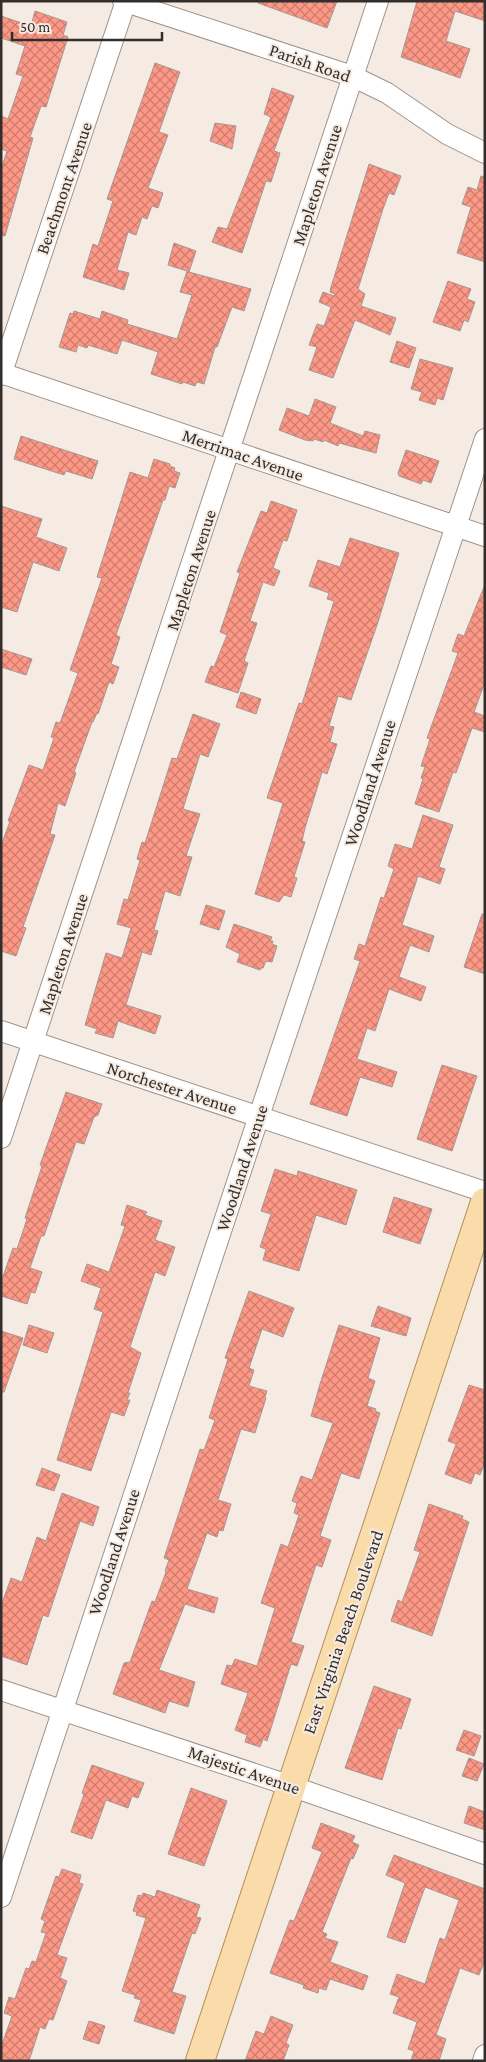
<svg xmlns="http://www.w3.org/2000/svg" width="486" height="2062" font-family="'Crimson Pro',serif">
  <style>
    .building { fill: url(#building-cross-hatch); stroke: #a59795 }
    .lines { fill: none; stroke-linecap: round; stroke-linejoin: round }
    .minor-casing { stroke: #9e938c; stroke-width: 22 }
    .primary-casing { stroke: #b19058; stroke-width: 30 }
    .minor { stroke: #fff; stroke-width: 20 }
    .primary { stroke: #fadcaa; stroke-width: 28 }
    .labels { text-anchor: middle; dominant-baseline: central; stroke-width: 4; stroke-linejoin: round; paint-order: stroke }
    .street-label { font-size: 18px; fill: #322e2b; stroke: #f6ebe3 }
  </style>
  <defs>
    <pattern id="building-cross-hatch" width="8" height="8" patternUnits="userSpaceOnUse" patternTransform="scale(1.25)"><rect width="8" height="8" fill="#fe9886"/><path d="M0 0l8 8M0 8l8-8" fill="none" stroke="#ce7c6e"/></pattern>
  </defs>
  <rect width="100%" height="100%" fill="#f6ebe3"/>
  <path class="building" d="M258,1H337L327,28L258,3Z
    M417,1H485V21L455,11L446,41L470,49L460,78L401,57Z
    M35,11L67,22L63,35L68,37L46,107L41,106L30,137L33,138L5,236L1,235V169L7,151L1,149V116L8,119L23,76L16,74L25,46L1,38V16L31,26Z
    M155,63L180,72L159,132L168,135L148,188L163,193L158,208L152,206L147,219L142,217L136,235L128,232L117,270L129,273L124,290L83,277L93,244L98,246L113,201L107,199Z
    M272,88L294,96L274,151L280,153L278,160L271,182L266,181L242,253L212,242L218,227L227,229L271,117L264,114Z
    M215,123L236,126L232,149L210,141Z
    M369,164L401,176L394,195L389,193L383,209L358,289L365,294L361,306L396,318L390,335L355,320L333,378L309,370L317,347L309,345L317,324L324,326L331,307L319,302L323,292L334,296L335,294L330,292L331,287Z
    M481,176L485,177V262L457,253L471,207L462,204L468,187L477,190Z
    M174,243L196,251L189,272L251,289L244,311L232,307L217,347H215L204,384L197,382L195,386L183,382L182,384L151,374L158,352L122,340L117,354L88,345L87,348L78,345L76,352L59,347L70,313L73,314L74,311L100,319L102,311L128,320L127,324L177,339L192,295L180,292L187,271L168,265Z
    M448,281L471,289L467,299L475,302L468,322L464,320L460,331L433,322Z
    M397,341L416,348L409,368L390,362Z
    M420,359L453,368L443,400L437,398L435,405L419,400L422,392L411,389Z
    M315,399L336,407L330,423L363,436L365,431L380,435L376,453L339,443L338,446L324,440L323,442L314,439L313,441L305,440L279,430L287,408L309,416Z
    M21,436L98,461L92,479L66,471L64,475L14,459Z
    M406,450L439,461L431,483L423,480L421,484L399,476L398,473Z
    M154,459L170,464V466L175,468L174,471L180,473L175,488L169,486L165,500H163L116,635L120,637L111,664L119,667L113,684L109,682L98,714L97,713L93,722H92L74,772L76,773L65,806L58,803L50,834L55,835L23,927L26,928L16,956L1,951V846L10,821H8L29,765L43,770L54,738L51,737L56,722L60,723L78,673L70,670L102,578L97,577L130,472L148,478Z
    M271,501L297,510L287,541L283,540L273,568L280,571L274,586L263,582L250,621L257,623L244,661L248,663L238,693L205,682L211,666L214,667L227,635L220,632L240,573L237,572L261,511L267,513Z
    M1,506L42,519L36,537L67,548L59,571L33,562L17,612L1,607Z
    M350,538L399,553L378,622L351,700L338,696L329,726L334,727L330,742L337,744L327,774L322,772L305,828L302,841L305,842L294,877L297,878L291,897L284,895L279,902L255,894L283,803L267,798L299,703L302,704L334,601L327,599L329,593L309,586L318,560L340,567Z
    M484,587L485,682L474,712L485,716V732L472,728L456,773L453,772L439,812L415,804L423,779L421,778L425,767L421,766L430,739L427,738L458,653L452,651L458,634L464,636Z
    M1,649L32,659L26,675L1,667Z
    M241,692L261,699L256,714L236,707Z
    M193,714L220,724L208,757L200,754L183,809L200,814L186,856L192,857L180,896L165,891L154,930L158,931L151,955L142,952L126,1005L161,1016L155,1034L118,1021L113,1038L95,1033L97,1029L85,1025L106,953L122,958L131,928L117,924L124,899L128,900L140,860L137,859L142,842L145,843L172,758L177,759Z
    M423,815L453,825L439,867L445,869L440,884L418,876L402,925L434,936L429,952L410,945L399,977L426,987L421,1001L389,989L375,1031L367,1028L357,1059L397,1072L392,1087L360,1077L347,1116L310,1104L360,961L354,959L359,944L365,946L381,897L384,898L394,869L388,866L395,844L412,849Z
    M206,905L225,911L219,930L200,924Z
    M482,914H485V974L464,967Z
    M234,924L272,937L270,941H273L272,944L277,946L272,962L266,961L263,968H261L260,970L237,962L240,954L226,947Z
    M442,1065L477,1076L452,1151L417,1139Z
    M66,1092L102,1104L98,1115L94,1117L84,1144L76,1142L44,1236H41L30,1268L42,1272L35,1293L31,1292L27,1304L1,1296V1282L13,1248L17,1249L27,1219L25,1218L42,1166L40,1165Z
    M275,1169L297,1176L298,1171L357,1190L346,1225L316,1215L299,1271L263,1260L266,1249L260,1247L271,1214L261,1211Z
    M394,1197L432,1209L420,1244L383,1232Z
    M127,1205L147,1212L145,1215L162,1221L155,1240L175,1247L165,1276L155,1272L130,1347L141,1353L128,1393H130L127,1400H130L124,1416L111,1412L91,1471L57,1460L103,1312L94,1309L101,1288L81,1281L87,1264L109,1272L125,1226L121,1225Z
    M249,1291L294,1308L283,1337L262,1329L249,1368L254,1370L249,1386L267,1391L265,1397L266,1398L255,1433L241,1429L218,1500L231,1504L223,1531L219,1530L217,1537L207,1533L187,1589L218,1598L214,1613L185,1604L159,1670L195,1682L188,1707L169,1701L165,1713L113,1694L124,1663L130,1662L152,1601L155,1602L166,1572L165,1571L169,1560L164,1558L200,1449L204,1450L215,1420L209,1418L228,1359L225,1358Z
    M378,1306L411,1318L406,1336L371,1326Z
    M29,1325L54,1333L47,1353L23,1345Z
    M339,1325L380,1338L368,1378L375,1381L367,1406L376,1409L375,1411L380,1413L359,1479L341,1473L320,1536L331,1540L322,1567L316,1565L291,1642L304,1646L297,1666L291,1664L267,1741L263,1739L260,1747L245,1742L247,1735L235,1730L248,1693L221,1684L227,1665L232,1666L235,1659L257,1666L275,1608L261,1603L281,1544L288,1547L299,1515L294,1513L297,1503L292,1501L301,1476L312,1480L333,1423L311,1416L320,1384Z
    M1,1331L23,1338L4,1392H1Z
    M469,1385L485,1390V1462L480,1475L475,1473L471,1484L445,1474L456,1444L448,1441Z
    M42,1468L60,1475L54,1491L36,1485Z
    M62,1493L99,1507L93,1526L80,1521L48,1617L43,1615L27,1665L1,1656V1606L11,1578L22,1582L37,1537L46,1541Z
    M429,1504L463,1516L462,1519L469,1522L432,1636L391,1621L398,1600L402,1602L420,1552L414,1550Z
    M374,1686L411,1699L401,1729L398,1728L382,1780L345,1768Z
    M464,1730L481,1736L474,1756L456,1750Z
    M469,1758L484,1764L477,1781L462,1776Z
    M92,1765L144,1783L138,1798L132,1796L128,1808L106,1800L92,1839L71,1832L84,1794L82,1793Z
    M191,1788L227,1801L204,1866L168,1854Z
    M469,1806L485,1812V1830L464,1823Z
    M321,1823L355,1836L352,1842L359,1845L353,1859L351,1858L322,1932L327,1934L325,1938L338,1942L330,1962L368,1976L363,1990L330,1979L326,1990L319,1988L318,1993L303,1988L304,1985L270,1973L290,1920L294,1921L322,1852L312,1848Z
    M394,1855L485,1889V1960L479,1975L460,1968L436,2035L446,2039L439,2061H411L414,2051L408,2049L417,2022L393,2013L399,1997L390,1994L397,1974L425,1984L440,1938L445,1940L459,1900L425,1887L405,1943L387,1937L405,1883L386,1875Z
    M62,1869L81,1875L79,1883L83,1884L57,1955L67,1958L60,1978L67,1981L53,2020L49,2019L45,2029L40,2027L29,2061H1V2047L12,2016L4,2013L9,1997L15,1999L26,1968L29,1969L32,1961L36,1962L46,1933L41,1932L45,1921L41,1919L56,1876L59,1877Z
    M157,1890L200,1905L196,1917L201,1918L195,1934L192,1933L172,1992L186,1996L174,2034L134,2021L141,2000L134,1998L135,1995L122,1991L146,1918L136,1915L137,1912L133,1911L138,1895L142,1896L143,1893L155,1897Z
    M271,2016L293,2025L286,2043L289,2045L283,2061H245L256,2031L264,2034Z
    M89,2021L105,2026L99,2044L83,2039Z"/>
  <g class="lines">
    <defs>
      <path id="minor" d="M123,1L352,76L387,93L447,134L485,153
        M1,373L485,536
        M1,375L126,1
        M1,1031L485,1192
        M1,1138L378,1
        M1,1690L291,1786L485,1854
        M1,1897L259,1116L485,439
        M483,2061L485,2055"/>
      <path id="primary" d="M200,2061L485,1202"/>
    </defs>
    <use href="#minor" class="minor-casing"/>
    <use href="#primary" class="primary-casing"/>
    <use href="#minor" class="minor"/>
    <use href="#primary" class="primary"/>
  </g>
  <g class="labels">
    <g class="street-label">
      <text transform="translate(310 63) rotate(19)">Parish Road</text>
      <text transform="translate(317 185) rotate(-72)">Mapleton Avenue</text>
      <text transform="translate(64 188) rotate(-71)">Beachmont Avenue</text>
      <text transform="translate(243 455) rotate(19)">Merrimac Avenue</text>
      <text transform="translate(191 570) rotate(-72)">Mapleton Avenue</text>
      <text transform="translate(370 783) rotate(-72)">Woodland Avenue</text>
      <text transform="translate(63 954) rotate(-72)">Mapleton Avenue</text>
      <text transform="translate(172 1088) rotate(18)">Norchester Avenue</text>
      <text transform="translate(242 1168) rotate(-72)">Woodland Avenue</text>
      <text transform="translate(114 1552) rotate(-72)">Woodland Avenue</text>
      <text transform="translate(343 1632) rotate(-71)">East Virginia Beach Boulevard</text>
      <text transform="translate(244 1770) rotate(19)">Majestic Avenue</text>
    </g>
  </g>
  <rect width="486" height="2062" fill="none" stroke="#322e2b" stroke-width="5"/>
  <path d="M12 32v8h150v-8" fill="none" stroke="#322e2b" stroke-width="2.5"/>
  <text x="20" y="32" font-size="15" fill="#322e2b" stroke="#f6ebe3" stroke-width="4" paint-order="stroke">50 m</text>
</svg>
